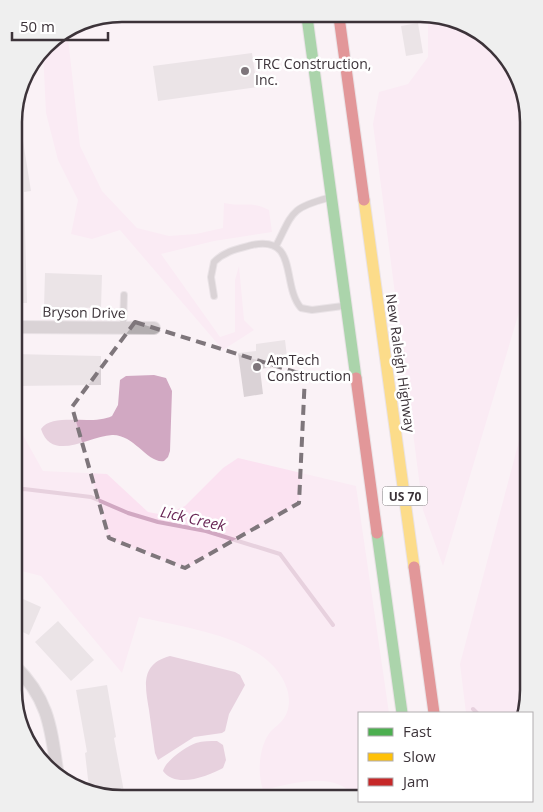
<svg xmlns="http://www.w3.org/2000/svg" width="543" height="812" font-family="'Open Sans',sans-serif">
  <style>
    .green { fill: #fbe2f1 }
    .water { fill: #d1a8c2 }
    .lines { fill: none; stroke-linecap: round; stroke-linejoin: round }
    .stream { stroke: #d1a8c2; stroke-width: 4 }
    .building { fill: #dad2d6 }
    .lane-casing { stroke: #d7d0d4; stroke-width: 8 }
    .street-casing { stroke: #d7d0d4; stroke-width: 14 }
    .fast-casing { stroke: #d7d0d4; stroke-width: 13 }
    .slow-casing { stroke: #d7d0d4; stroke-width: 13 }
    .jam-casing { stroke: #d7d0d4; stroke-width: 13 }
    .lane { stroke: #b3aeb0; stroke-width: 6 }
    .street { stroke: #b3aeb0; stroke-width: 12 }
    .fast { stroke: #4caf50; stroke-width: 11 }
    .slow { stroke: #ffc107; stroke-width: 11 }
    .jam { stroke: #c62828; stroke-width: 11 }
    .marked { fill: none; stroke: #7e767b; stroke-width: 4; stroke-dasharray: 10 6; stroke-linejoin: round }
    .poi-dot { fill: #7e767b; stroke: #fff; stroke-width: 2 }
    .labels { text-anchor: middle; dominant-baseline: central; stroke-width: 5; stroke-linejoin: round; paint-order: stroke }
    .shield { fill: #fff; stroke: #767074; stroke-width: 1 }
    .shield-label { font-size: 12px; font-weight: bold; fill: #3c3339 }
    .poi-label { font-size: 14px; fill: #3c3339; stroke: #fff; text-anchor: start }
    .street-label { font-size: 14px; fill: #3c3339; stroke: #fff }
    .water-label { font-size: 15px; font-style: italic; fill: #6a2857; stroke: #fff }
    .rim { fill: none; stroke: #3c3339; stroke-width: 2.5 }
  </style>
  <rect width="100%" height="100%" fill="#faf2f6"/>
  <path class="green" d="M428,16H442L487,36L521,80L529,122V279L443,566L423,510L373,124L379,92L408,84L428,57Z
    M87,20H94L85,31L68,38L80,146L102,191L137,228L169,236L196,234L223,228L224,203C244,207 251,201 269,210L272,232L214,241L161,254L220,337L235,332V280L239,266L244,320L254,330L223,350L120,230L92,239L71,234L78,200L58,160L46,113L43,50L51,40Z
    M529,403V697L523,713H466L460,664Z
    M19,428L43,471L107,474L148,512L164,515L185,506L223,468L238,458L356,486L389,713H359V798C353,794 347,788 340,785C318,775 286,785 263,790C257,773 259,745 271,731C275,727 281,723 284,718C290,709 290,699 287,689C271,637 185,628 139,617L122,673L41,576L14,569V429Z"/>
  <path class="water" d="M154,375L166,378L172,391L170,451L168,457L164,461C148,464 134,434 112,435C89,436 52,463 41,429C53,412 92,426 112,416L118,405L120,380L126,376Z
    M170,656L235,672L240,675L245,685L229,714L225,731L222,733L194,737L158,760L155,753C153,739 151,725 149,710C145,686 140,664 170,656Z
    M217,741L223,745L226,760L223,768C208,776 176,789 163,771C165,761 187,746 196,743C203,741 210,741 217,741Z"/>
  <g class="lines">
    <path class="stream" d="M14,490L24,489L91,497L128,513L158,522L206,531L280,554L333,625
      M473,709L477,713"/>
  </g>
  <path class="building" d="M418,23L423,53L406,56L401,26Z
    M252,53L257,87L158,101L153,66Z
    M20,122L31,191L24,192L27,303H14L15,123Z
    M45,273L102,275L101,308L44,307Z
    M285,340L288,365L260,369L263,394L244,397L238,353L256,351V344Z
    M14,354L101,356V385L14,386Z
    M14,595L41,607L29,635L14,628Z
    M58,621L94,660L71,681L35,642Z
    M107,685L116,737L114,738L125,797H108L90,790L88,779L85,753L87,752L76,690Z"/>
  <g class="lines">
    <defs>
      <path id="lane" d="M276,246C293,213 290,208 328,198
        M214,296L211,277L214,262C225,251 237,249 252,245C299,235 281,285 301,308L312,310L343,306
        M123,328L124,295"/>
      <path id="street" d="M14,327L154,328
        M14,665C50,700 51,730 58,777"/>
      <path id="fast" d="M307,17L356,378
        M377,533L402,713"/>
      <path id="slow" d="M364,200L414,567"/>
      <path id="jam" d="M339,17L364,200
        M356,378L377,533
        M414,567L434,713"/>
    </defs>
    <use href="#lane" class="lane-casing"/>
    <use href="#street" class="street-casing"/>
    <use href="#fast" class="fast-casing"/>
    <use href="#slow" class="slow-casing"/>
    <use href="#jam" class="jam-casing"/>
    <use href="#lane" class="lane"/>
    <use href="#street" class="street"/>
    <use href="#fast" class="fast"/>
    <use href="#slow" class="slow"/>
    <use href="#jam" class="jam"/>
  </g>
  <path d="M0 0H543V812H0ZM135,322L305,375L299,503L185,568L109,538L72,407Z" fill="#faf2f6" fill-opacity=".55" fill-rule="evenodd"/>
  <path class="marked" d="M135,322L305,375L299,503L185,568L109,538L72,407Z"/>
  <g class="poi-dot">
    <circle cx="245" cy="71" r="5"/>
    <circle cx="257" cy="367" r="5"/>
  </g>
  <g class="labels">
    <rect class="shield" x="382.5" y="486.5" width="45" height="19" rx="4"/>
    <g class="shield-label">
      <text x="405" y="496">US 70</text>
    </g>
    <g class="poi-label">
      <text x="255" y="63">TRC Construction,<tspan x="255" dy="16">Inc.</tspan></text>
      <text x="267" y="359">AmTech<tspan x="267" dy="16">Construction</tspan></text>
    </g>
    <g class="street-label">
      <text transform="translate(84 312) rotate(1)">Bryson Drive</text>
      <text transform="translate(401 363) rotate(82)">New Raleigh Highway</text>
    </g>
    <g class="water-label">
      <text transform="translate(193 518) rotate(13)">Lick Creek</text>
    </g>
  </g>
  <path d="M0 0H543V812H0ZM122 22H420A100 100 0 0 1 520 122V690A100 100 0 0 1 420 790H122A100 100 0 0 1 22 690V122A100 100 0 0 1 122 22Z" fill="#efefef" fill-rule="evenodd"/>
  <path class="rim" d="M122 22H420A100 100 0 0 1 520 122V690A100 100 0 0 1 420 790H122A100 100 0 0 1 22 690V122A100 100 0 0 1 122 22Z"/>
  <rect x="358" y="712" width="175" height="90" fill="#ffffff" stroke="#b1adb0"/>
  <rect x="368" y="728" width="25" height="8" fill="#4caf50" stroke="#b1adb0"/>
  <text x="403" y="737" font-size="15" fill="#3c3339">Fast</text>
  <rect x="368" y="753" width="25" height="8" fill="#ffc107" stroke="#b1adb0"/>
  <text x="403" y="762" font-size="15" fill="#3c3339">Slow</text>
  <rect x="368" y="778" width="25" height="8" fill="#c62828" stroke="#b1adb0"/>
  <text x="403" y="787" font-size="15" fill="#3c3339">Jam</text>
  <path d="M12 32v8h96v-8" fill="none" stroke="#3c3339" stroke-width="2.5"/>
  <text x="20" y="32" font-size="15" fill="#3c3339" stroke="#ffffff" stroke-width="4" paint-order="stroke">50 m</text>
</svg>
